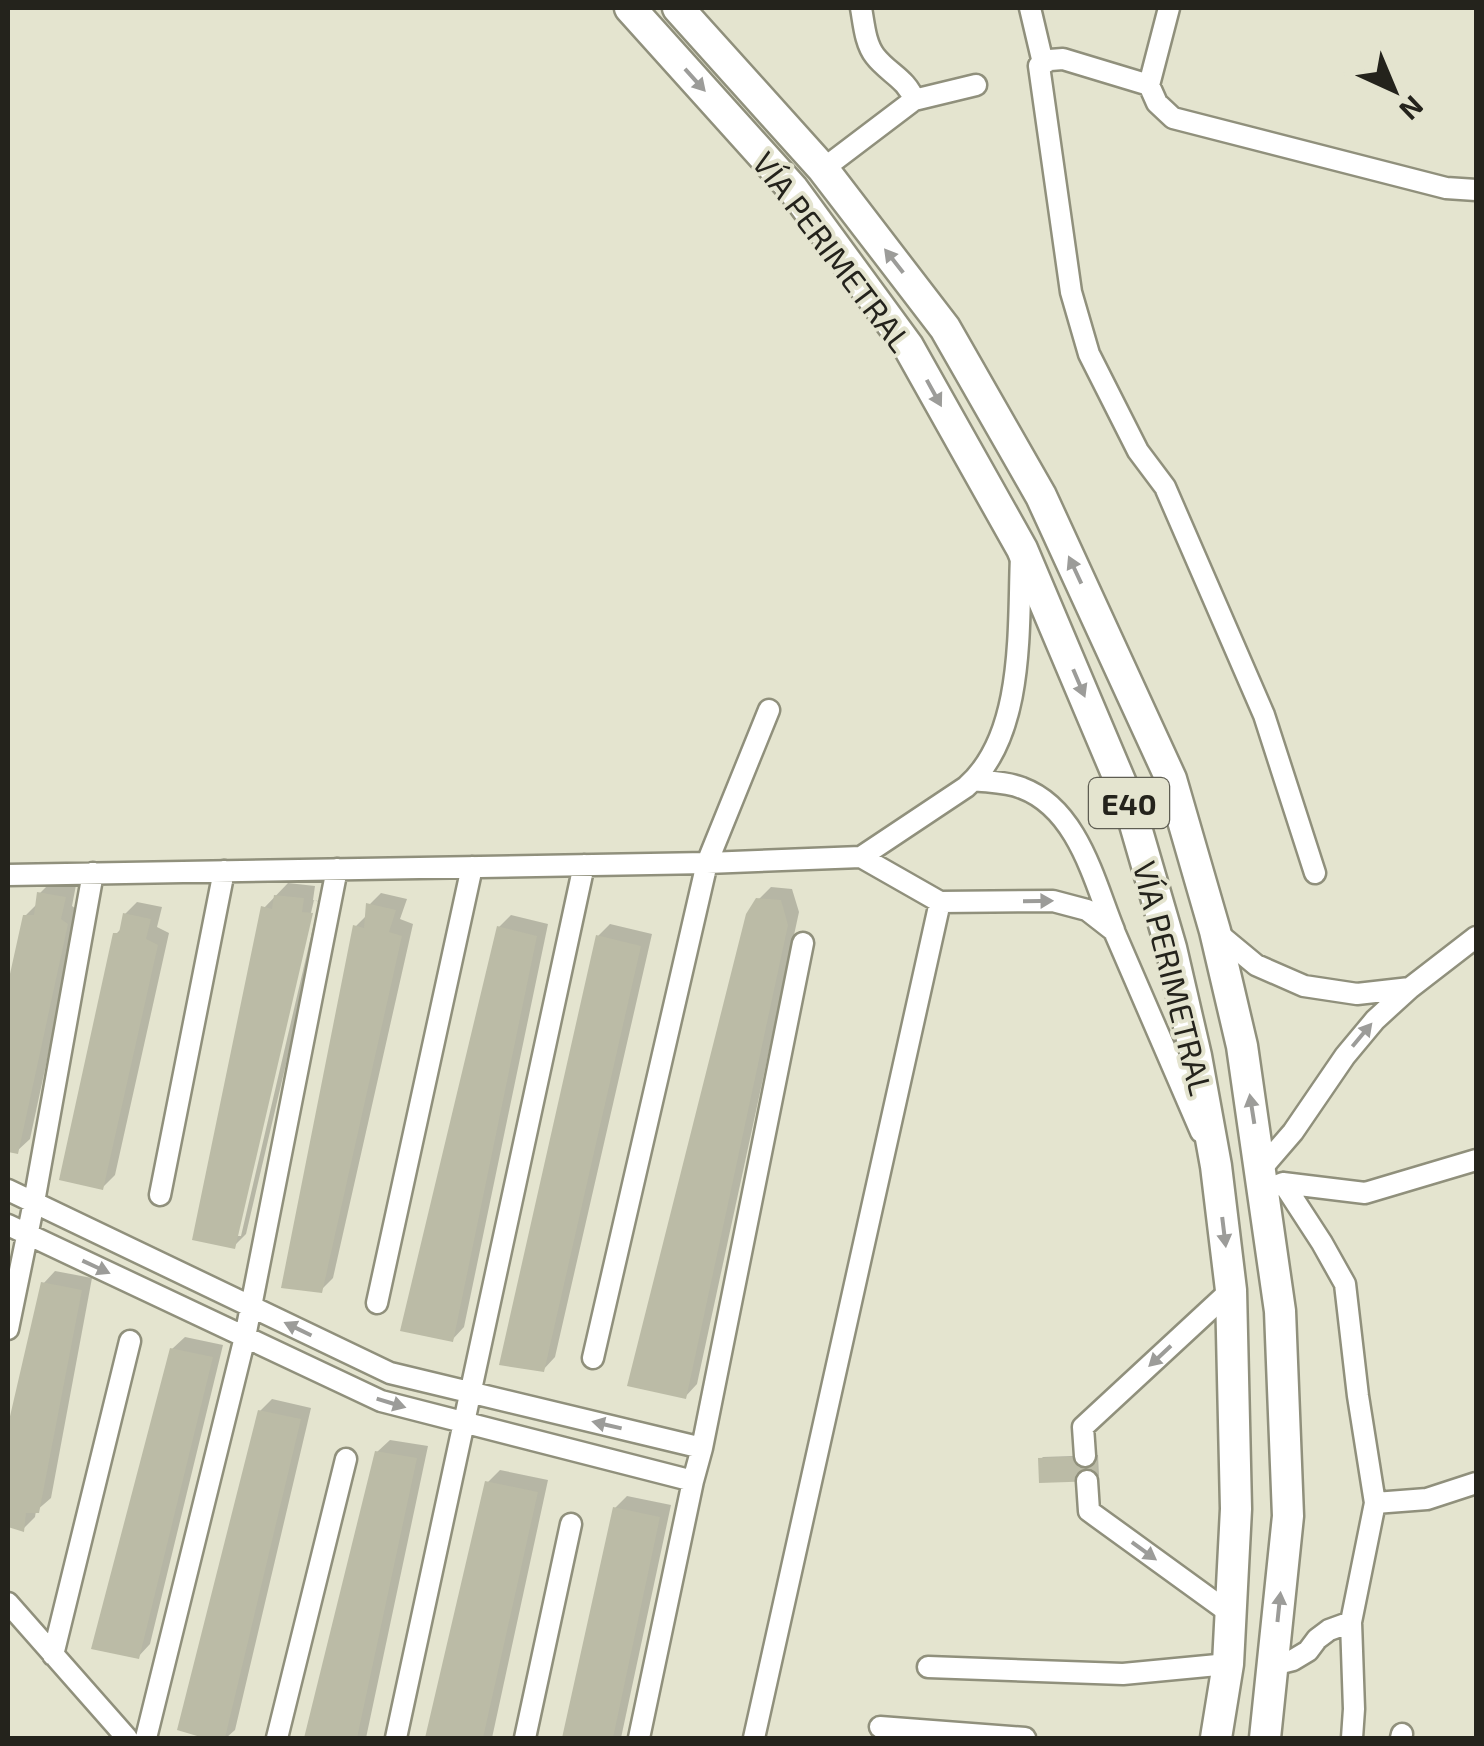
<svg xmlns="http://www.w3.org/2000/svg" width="1484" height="1746" font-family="'Exo 2',sans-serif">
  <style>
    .shadow { fill: #0003; fill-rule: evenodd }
    .building { fill: #bbbba6 }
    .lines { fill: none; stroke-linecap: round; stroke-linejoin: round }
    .minor-casing { stroke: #90907c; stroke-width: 25 }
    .highway-casing { stroke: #90907c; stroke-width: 35 }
    .minor { stroke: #fff; stroke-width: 20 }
    .highway { stroke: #fff; stroke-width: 30 }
    .oneway { fill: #9c9c99 }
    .labels { text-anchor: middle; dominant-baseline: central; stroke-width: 8; stroke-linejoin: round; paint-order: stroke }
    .shield { fill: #e4e4cf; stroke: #5e5d52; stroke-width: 2.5 }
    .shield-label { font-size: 30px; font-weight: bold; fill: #24231c }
    .street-label { font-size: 32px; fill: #24231c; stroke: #e4e4cf }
  </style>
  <rect width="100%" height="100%" fill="#e4e4cf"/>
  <path class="shadow" d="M52,881L76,885L72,906L79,911L30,1139L17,1151L8,1149V994L25,916L38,903L40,893Z
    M288,883L315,886L313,900L324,902L246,1234L234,1246L264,908ZM314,900L319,902L241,1236H236Z
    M771,887L792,889L799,912L697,1384L685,1397L758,900Z
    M381,893L407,899L400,919L413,924L333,1278L321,1290L356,926L368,914L369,905Z
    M137,902L162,907L157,927L169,933L115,1175L103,1187L115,935L123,927L125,914Z
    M511,915L548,924L464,1327L452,1340L499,927Z
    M610,924L652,934L555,1357L543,1370L598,936Z
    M55,1271L92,1278L51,1498L36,1511L35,1517L23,1529L8,1525V1436L43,1284Z
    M185,1337L223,1345L150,1644L138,1657L172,1349Z
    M272,1399L311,1408L235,1730L226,1738H213L180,1728L260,1411Z
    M390,1440L428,1446L366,1738H307L377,1452Z
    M1098,1455L1099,1476L1097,1478L1041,1459L1043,1457Z
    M500,1470L548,1480L492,1738H428L488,1482Z
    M627,1496L671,1505L621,1738H564L615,1508Z"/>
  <path class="building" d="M37,892L66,897L61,919L68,924L18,1154L8,1152V983L23,915H34Z
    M274,895L304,898L302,912L313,913L235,1249L192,1240L261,906L272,909Z
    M756,898L781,900L788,925L686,1399L627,1386L746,914Z
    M366,903L396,910L389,932L402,936L322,1293L281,1288L353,925L364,928Z
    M123,913L151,919L146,939L158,945L103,1190L59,1180L113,933H119Z
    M497,926L537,936L453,1342L400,1331Z
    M596,935L641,946L544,1372L499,1365Z
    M41,1282L82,1290L39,1513H26L24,1532L8,1527V1425Z
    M170,1348L213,1357L139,1659L91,1649Z
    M258,1410L301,1419L225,1738H204L177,1730Z
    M375,1451L417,1458L357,1738H304Z
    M1097,1456L1098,1481L1039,1483L1038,1458Z
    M485,1481L538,1492L483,1738H425Z
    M613,1507L660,1517L613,1738H562Z"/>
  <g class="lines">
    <defs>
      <path id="minor" d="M1030,8L1043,63
        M1169,8L1149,85L1157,103L1173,118L1446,188L1476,190
        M1149,85L1063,59L1050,60L1039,66L1071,292L1089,354L1138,451L1165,487L1208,586L1264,715L1315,873
        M914,100L976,85
        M823,169L914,100C907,79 888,73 875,56C865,43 864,24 861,8
        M974,780C989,782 1008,782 1022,788C1078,809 1094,881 1114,930
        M861,857L966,787C1025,736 1018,628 1021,556
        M8,875L707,863L861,857L940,902L1053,901L1087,910L1114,931L1201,1132
        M1215,931L1256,965L1304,986L1357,994L1410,988
        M1261,1169L1293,1132L1345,1056L1375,1020L1410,988L1476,937
        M1283,1183L1322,1243L1345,1284L1358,1396L1375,1503L1427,1499L1476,1483
        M1275,1186L1283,1183L1365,1193L1476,1160
        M8,1190L390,1373L702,1448
        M160,1195L224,871
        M8,1225L381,1401L693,1481
        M377,1303L472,867
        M8,1329L34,1202L93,873
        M593,1358L707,863L769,710
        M1085,1456L1083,1427L1231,1290
        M1087,1481L1089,1511L1231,1614
        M8,1603L127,1738
        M53,1655L130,1341
        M1273,1665L1293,1660L1308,1651L1317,1639L1329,1630L1351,1622
        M928,1667L1123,1674L1228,1664
        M880,1727L1025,1738
        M146,1738L245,1337L337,869
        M277,1738L346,1459
        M396,1738L584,865
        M525,1738L571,1524
        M639,1738L693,1481L702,1448L803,943
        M754,1738L940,902
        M1352,1738L1354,1709L1351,1622L1375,1503
        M1401,1738L1402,1734"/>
      <path id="highway" d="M630,8L793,189L908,346L1022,549L1128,800L1171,948L1196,1056L1216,1166L1231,1290L1236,1509L1228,1664L1216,1738
        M678,8L823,169L945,328L1041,496L1171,779L1215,931L1242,1046L1280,1311L1288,1516L1265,1738"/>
    </defs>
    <use href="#minor" class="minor-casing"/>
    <use href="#highway" class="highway-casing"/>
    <use href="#minor" class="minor"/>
    <use href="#highway" class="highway"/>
  </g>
  <defs><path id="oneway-solid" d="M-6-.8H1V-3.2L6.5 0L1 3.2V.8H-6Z" transform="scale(2.5)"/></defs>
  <g class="oneway">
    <use href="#oneway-solid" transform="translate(695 80) rotate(48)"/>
    <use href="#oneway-solid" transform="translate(894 261) rotate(-128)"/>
    <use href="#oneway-solid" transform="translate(934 393) rotate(61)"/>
    <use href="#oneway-solid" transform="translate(1075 570) rotate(-115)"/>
    <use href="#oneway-solid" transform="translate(1079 683) rotate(67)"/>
    <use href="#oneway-solid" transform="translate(1038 901) rotate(-1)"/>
    <use href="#oneway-solid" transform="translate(1362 1035) rotate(-50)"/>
    <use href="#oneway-solid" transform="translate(1252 1109) rotate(-99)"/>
    <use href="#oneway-solid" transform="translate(1224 1232) rotate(83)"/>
    <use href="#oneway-solid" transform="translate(96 1267) rotate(25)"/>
    <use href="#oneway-solid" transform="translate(298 1329) rotate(-154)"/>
    <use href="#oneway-solid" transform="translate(1160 1356) rotate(137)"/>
    <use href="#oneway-solid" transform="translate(391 1403) rotate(17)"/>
    <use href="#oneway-solid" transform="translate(607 1425) rotate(-167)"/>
    <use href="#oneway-solid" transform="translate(1144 1551) rotate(36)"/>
    <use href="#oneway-solid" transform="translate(1279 1607) rotate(-84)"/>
  </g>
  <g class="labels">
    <rect class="shield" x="1089" y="778" width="80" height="50" rx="8"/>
    <g class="shield-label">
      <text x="1129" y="803">E40</text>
    </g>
    <g class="street-label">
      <text transform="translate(833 251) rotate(53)">VÍA PERIMETRAL</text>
      <text transform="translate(1174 978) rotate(76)">VÍA PERIMETRAL</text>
    </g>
  </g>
  <rect width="1484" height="1746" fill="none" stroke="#24231c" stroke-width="20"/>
  <g transform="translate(1394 90) rotate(136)" stroke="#e4e4cf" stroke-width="8" paint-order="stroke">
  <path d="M0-8L18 38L0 25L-18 38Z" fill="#24231c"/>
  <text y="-15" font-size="28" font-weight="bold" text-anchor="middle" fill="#24231c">N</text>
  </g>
</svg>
